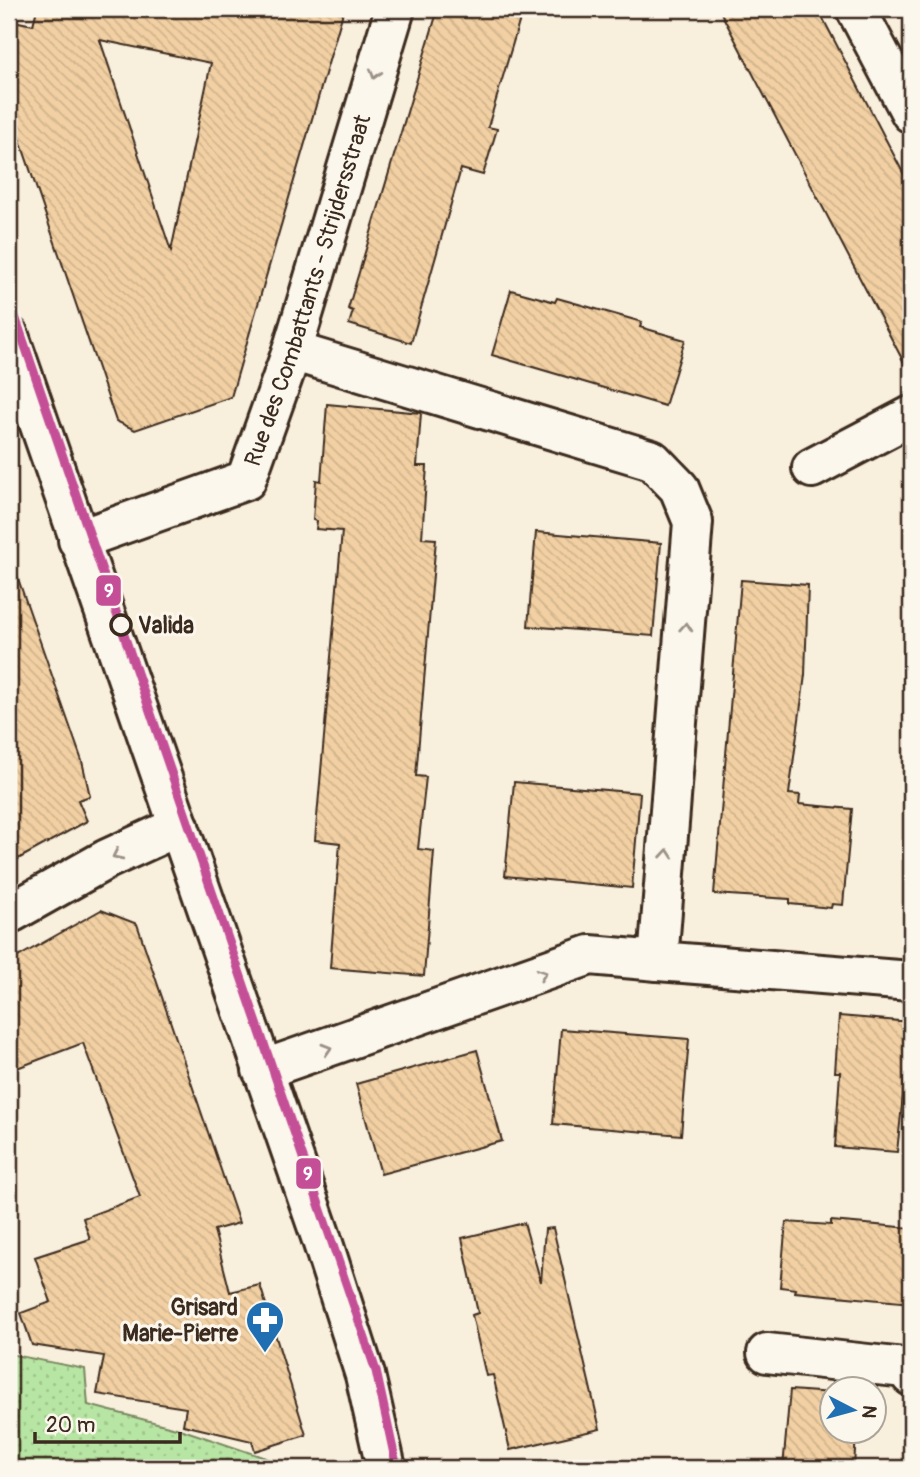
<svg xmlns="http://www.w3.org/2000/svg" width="920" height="1477" font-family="Pangolin,sans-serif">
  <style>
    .grass { fill: url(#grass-dots); stroke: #798860; stroke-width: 2 }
    .building { fill: url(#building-back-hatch); stroke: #3b2a1e; stroke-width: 2; fill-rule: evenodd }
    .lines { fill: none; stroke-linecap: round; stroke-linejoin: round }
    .street-casing { stroke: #3b2a1e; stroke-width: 44 }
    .secondary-casing { stroke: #3b2a1e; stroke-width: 44 }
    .street { stroke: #fbf7ec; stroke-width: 38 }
    .secondary { stroke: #fbf7ec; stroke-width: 38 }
    .tram-1-casing { stroke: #fbf7ec; stroke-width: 14 }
    .tram-1 { stroke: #c44f97; stroke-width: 9 }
    .oneway { stroke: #9b9085 }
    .stop-dot { fill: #fbf7ec; stroke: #3b2a1e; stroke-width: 3.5 }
    .labels { text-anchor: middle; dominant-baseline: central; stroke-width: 6; stroke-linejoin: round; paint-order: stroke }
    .street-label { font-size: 23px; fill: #3b2a1e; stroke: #fbf7ec }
    .stop-label { font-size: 23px; font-weight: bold; fill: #3b2a1e; stroke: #fbf7ec; text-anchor: start }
    .poi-label { font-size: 23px; font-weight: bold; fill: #3b2a1e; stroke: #fbf7ec; text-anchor: end }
    .line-badge { stroke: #fbf7ec; stroke-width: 2.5 }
    .badge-label { font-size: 19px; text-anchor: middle; font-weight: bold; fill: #fff }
  </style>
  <defs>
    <pattern id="grass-dots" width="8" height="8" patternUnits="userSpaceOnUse" patternTransform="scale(1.75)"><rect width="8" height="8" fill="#b7e5a3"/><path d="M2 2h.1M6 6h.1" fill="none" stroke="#9ec58c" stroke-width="1.8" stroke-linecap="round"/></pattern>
    <pattern id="building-back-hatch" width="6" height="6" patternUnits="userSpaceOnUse" patternTransform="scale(1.75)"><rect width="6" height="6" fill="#f2d0a3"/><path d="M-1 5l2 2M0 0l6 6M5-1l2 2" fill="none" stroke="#d0b38c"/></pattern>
  </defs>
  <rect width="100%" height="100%" fill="#f9efdd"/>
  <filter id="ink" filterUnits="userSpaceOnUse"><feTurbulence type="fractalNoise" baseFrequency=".0143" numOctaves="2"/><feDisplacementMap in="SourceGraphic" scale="14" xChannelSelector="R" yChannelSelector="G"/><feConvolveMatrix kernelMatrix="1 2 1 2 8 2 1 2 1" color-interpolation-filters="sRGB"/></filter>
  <g filter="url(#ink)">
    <path class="grass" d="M9,1354L85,1369L88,1405L180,1429L295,1468H9Z"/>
    <path class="building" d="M37,9H344L231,397L135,430L116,421L9,108V20L33,25ZM100,40L211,63L171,251Z
      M438,9H523L488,127L497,129L483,175L461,169L411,343L349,324L353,311L348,309Z
      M719,9H818L911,188V376Z
      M511,290L555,302L557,298L642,322L640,327L685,340L665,406L492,355Z
      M327,404L421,413L417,466H427L422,538L436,539L416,776L426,777L418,849L434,851L424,976L330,968L340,843L315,840L342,531L316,529L317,521L313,520L316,480L321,481Z
      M536,532L661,543L653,636L528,626Z
      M15,570L82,761L90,796L78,800L87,821L9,864V571Z
      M741,580L808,585L805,675L789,794L800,795L799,804L852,809L843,905L832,904L831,908L790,904V899L714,894Z
      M514,782L640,793L632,888L505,876Z
      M101,910L137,924L239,1223L214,1230L230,1292L260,1285L306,1435L255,1451L252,1441L183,1425L186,1408L97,1394L104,1356L32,1345L21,1313L51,1302L35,1257L90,1239L83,1218L140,1197L83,1043L9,1071V962Z
      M839,1016L911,1022V1078L905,1077L897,1152L835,1147L840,1072H835Z
      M561,1029L689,1039L681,1135L553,1124Z
      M477,1050L502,1141L381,1174L356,1084Z
      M831,1221L911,1228V1303L795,1292L796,1289L780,1287L786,1222L831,1225Z
      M524,1223L541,1282L545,1229L553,1228L600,1429L510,1450L493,1375L486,1376L472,1315L478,1313L462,1238Z
      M790,1390L832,1393V1432H856L854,1468H783Z"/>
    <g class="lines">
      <defs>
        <g id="street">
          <path d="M856,9L911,113"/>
          <path d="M812,468L911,416"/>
          <path id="s1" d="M78,540L246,480L292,351L395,9"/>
          <path d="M9,914L107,859L179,826"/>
          <path d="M658,961L911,981"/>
          <path d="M262,1070L590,955L658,961L693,522L679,488L652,460L292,351"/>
          <path d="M767,1353L905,1368L911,1376"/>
        </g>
        <path id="secondary" d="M9,336L321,1237L365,1375L386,1468"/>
      </defs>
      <use href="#street" class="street-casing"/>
      <use href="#secondary" class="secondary-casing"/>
      <use href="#street" class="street"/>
      <use href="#secondary" class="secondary"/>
      <defs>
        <path id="tram-1" d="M9,299L376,1371L397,1468"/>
      </defs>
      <use href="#tram-1" class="tram-1-casing"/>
      <use href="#tram-1" class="tram-1"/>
    </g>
    <defs><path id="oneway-chevron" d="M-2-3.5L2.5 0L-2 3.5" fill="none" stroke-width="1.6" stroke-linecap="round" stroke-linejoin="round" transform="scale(1.75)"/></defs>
    <g class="oneway">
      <use href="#oneway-chevron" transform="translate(375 74) rotate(107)"/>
      <use href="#oneway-chevron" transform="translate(686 627) rotate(-86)"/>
      <use href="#oneway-chevron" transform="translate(667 854) rotate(-85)"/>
      <use href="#oneway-chevron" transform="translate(117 855) rotate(154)"/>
      <use href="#oneway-chevron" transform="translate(542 974) rotate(-20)"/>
      <use href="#oneway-chevron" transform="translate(327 1049) rotate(-17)"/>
    </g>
  </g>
  <defs>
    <symbol id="pharmacy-pin" viewBox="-11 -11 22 30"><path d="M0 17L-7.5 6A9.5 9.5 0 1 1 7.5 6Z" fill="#1f6fb2" stroke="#fbf7ec"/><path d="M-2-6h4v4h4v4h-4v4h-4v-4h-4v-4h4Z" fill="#fff"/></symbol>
  </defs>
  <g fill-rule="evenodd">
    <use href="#pharmacy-pin" x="243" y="1298" width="44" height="60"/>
  </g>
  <circle class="stop-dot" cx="121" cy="625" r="10"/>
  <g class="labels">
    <g class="street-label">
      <text stroke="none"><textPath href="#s1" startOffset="378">Rue des Combattants - Strijdersstraat</textPath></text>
    </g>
    <g class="stop-label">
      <text x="138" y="625">Valida</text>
    </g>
    <g class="poi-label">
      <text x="238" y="1307">Grisard<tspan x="238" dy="26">Marie-Pierre</tspan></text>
    </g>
  </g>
  <g class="line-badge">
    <rect x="95" y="574" width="27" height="33" rx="7" fill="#c44f97"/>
    <rect x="295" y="1157" width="27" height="33" rx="7" fill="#c44f97"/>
  </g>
  <g class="badge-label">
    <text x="109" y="597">9</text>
    <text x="308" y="1180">9</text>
  </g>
  <rect width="920" height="1477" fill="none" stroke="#fbf7ec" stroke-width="35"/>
  <rect x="18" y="18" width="885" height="1442" fill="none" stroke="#3b2a1e" stroke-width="2.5" filter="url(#ink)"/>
  <g transform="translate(853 1410) rotate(96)"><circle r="33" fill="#fbf7ec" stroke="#aea59a" stroke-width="2"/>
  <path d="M0-5L12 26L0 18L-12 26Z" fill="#1f6fb2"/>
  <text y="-10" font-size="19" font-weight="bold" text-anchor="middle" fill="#3b2a1e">N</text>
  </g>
  <path d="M35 1432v10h145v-10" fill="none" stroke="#3b2a1e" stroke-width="3.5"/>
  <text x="46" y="1432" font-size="21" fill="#3b2a1e" stroke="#fbf7ec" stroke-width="5" paint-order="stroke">20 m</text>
</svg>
